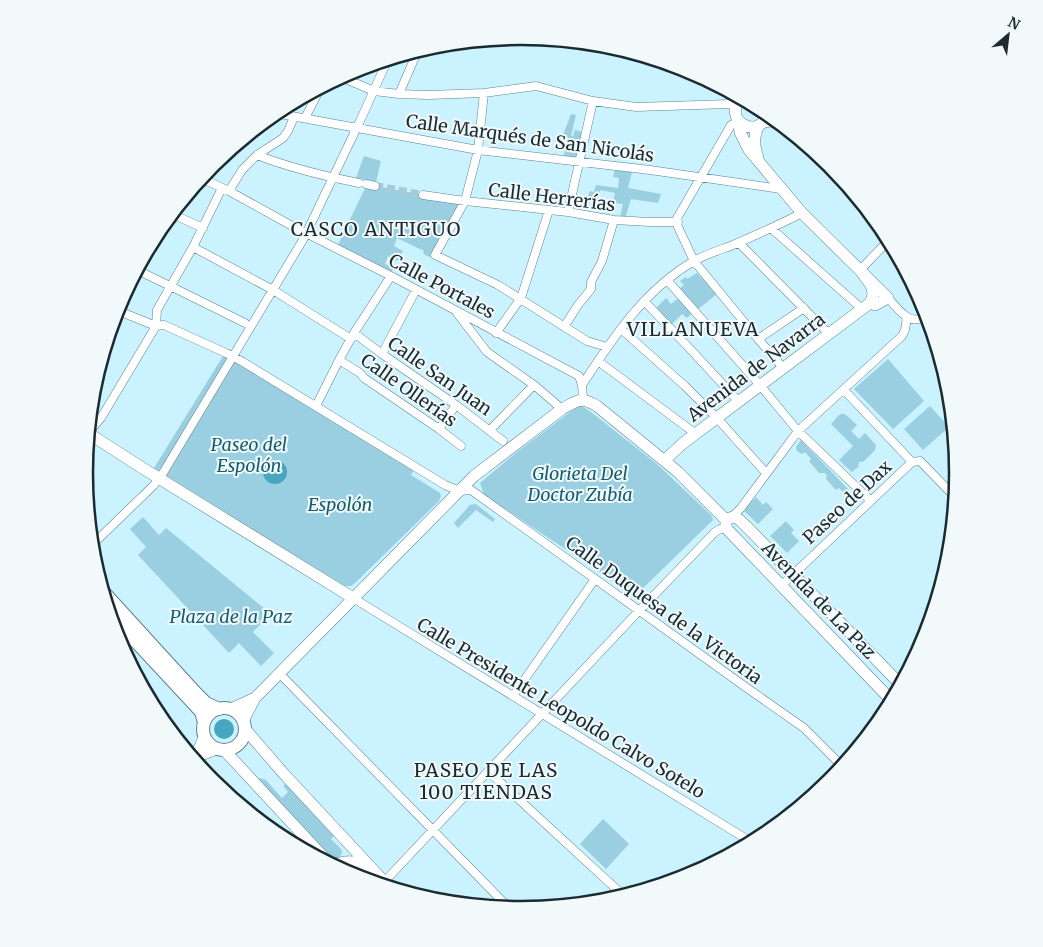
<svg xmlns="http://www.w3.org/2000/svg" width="1043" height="947" font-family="Merriweather,serif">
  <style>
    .green { fill: #99cfe0 }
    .water { fill: #4aa6c0 }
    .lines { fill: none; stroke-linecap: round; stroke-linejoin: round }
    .street-tunnel { stroke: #a7cad6; stroke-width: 8; stroke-dasharray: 8 4; stroke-linecap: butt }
    .secondary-tunnel { stroke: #a7cad6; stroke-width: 11; stroke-dasharray: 11 5.5; stroke-linecap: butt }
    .street-casing { stroke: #5d828e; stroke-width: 9 }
    .secondary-casing { stroke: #5d828e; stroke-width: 12 }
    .primary-casing { stroke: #5d828e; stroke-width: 14 }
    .street { stroke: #fff; stroke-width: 8 }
    .secondary { stroke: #fff; stroke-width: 11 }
    .primary { stroke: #fff; stroke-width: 12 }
    .labels { text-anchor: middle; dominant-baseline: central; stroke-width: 4; stroke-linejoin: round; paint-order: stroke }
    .street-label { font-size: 18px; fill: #1b2b30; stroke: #f1f9fb }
    .park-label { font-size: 18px; font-style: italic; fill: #155f72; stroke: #f1f9fb }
    .neighbourhood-label { font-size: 19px; letter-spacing: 1px; fill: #1b2b30; stroke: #f1f9fb }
    .rim { fill: none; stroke: #1b2b30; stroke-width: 2.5 }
  </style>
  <rect width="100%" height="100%" fill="#caf2ff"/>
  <path class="green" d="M571,114L576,115L571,136H573L575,130L585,133L580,162L563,160L568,137L563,135Z
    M364,156L381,161L376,182L356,178Z
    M615,170L632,172L628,188L661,194L658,203L631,199L625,219L620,218L623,204L613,203L615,193L600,190L598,200L587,199L590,191L594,192L596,185L618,188L619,178L613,177Z
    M366,184L423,195L465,201L435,259L425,255L423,253L424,251L397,238L394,246L403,251L398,261L388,256L385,264L394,268L389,275L336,249L365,188Z
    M697,273L717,294L697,310L678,290L684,285L680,281L686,277L687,279Z
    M680,297L693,312L687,318L682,314L671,325L655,309L666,298L671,304Z
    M223,356L252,371L414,470L411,475L440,493L441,496L439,501L356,582L351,586H345L154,468Z
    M888,359L924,401L893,429L854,389Z
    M578,406H582L591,412L658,465L712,516L713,520L637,594H633L484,495L480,483L517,452Z
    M930,406L949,427L923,450L904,429Z
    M840,414H845L857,425L851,431L859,439L865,433L876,445L875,450L863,462L861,461L858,464L859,466L852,472L839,460L853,446L831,424Z
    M801,440L849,490L845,494L839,488L836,490L826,479L827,476L825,473H819L809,461L811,459L805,452L802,454L797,451L796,447Z
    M756,497L763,505L766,502L773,509L758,524L743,510Z
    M476,504L495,519L493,522L476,510L458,528L454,523L470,505Z
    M143,517L159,535L166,528L271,614L253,632L274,653L261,666L239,643L229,653L138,555L146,547L130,529Z
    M786,521L794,530L791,533L799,541L787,553L770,536Z
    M260,778L266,780L282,798L288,792L283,786L286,783L334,836L331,839L341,849L342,852L340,857L336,859L330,858L258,780Z
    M603,819L629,844L606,869L580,844Z"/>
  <path class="water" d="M263 472a12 12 0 1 1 24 0a12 12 0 1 1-24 0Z
    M214 729a10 10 0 1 1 20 0a10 10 0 1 1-20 0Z"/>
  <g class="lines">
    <path class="street-tunnel" d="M375,186L423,195"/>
    <path class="secondary-tunnel" d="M742,98L751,105L765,110"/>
    <defs>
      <path id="street" d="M341,77L374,91L399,94L428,95L484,93L536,86L593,101L636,107L729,104L736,107
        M484,93L478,150L465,201L435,255L498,285L587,341L607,347
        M399,94L418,50
        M275,113L478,150L650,170L781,189
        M305,118L321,87
        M739,121L731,125L676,220L678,227L694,261L758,339L784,369
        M257,155C290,168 324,176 359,183
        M201,178L229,191L294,227L391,276L579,376L582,385L583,399
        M366,184L375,186
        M229,191L242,170L257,155L283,138L288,131L294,117
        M423,195L465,201L568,212L614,220L650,222H678
        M568,212L593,101
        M172,214L203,228
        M772,229L862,309
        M739,243L829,334
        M193,247L273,290L351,339
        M137,270L170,286L245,323
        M860,270L890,239
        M667,280L760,385L798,431L871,501
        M888,298C896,306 908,325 921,318C924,317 925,315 927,313
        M644,301L692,351L739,402
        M116,310L156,326L164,325L226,353L243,362L445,485L459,491L471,490L747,688L804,728L843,767
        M457,313L487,352L534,385L562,409
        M156,326L157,310L193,247L222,188
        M564,327L578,305L591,289V282L602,261L614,220
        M621,329L685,386L717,418L766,473
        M354,333L391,276
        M496,333L521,298L549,210
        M758,339L804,308
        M382,354L416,290
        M339,360L360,373L364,378L439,429L461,446
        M598,361L696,434
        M582,385C613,338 644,290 694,261C706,254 720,250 733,245C756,235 779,225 802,213
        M844,390L912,462
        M316,406L339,360L354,333L382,354L456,405L503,441
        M439,429L456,405
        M490,430L534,385
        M88,433L101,418L156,326
        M912,462L920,461L956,498
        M732,517L741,508L798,431L902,336L905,330L907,317
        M91,546L154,485L163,473L304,238L360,121L388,59
        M781,586L912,462
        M353,598L753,843
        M279,673L511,910
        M513,696L595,579
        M488,771L625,897
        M385,881L634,616L715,532L720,529L726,528"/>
      <path id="secondary" d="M724,88L738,103
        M742,98C719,120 762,143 767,112
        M739,122L740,132L749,150L802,213L888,298L875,305L870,303
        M764,122L770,121L780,123
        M758,158C754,146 753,136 759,125
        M88,433L144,469L353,598
        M665,460L682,444L870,303C878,289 868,282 860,270
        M726,520C735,514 739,519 746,526L902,686
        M231,709L255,698
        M243,721L255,698L474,476L562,409C578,400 581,396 597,406L678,472L726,520V528L893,702
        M245,729L284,774L391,889
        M224,750L329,863C336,865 339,863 345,862C354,861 362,864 370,867
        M194,758L216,749
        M193,759L201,745L204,737"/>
      <path id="primary" d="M102,590L195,692L206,703L219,709
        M109,613L189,699L201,712L204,722
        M203 729a21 21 0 1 1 42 0a21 21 0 1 1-42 0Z"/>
    </defs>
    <use href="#street" class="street-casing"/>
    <use href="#secondary" class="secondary-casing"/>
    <use href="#primary" class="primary-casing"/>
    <use href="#street" class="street"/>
    <use href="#secondary" class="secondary"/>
    <use href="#primary" class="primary"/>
  </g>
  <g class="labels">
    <g class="street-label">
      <text transform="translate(530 138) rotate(8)">Calle Marqués de San Nicolás</text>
      <text transform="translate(552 197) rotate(7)">Calle Herrerías</text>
      <text transform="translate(442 286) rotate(28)">Calle Portales</text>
      <text transform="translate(756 367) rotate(-37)">Avenida de Navarra</text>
      <text transform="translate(440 376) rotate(35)">Calle San Juan</text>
      <text transform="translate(409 390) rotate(35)">Calle Ollerías</text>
      <text transform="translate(847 502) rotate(-43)">Paseo de Dax</text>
      <text transform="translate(819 600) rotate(46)">Avenida de La Paz</text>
      <text transform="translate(664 610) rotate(36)">Calle Duquesa de la Victoria</text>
      <text transform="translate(561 708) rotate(31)">Calle Presidente Leopoldo Calvo Sotelo</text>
    </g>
    <g class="park-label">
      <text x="249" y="444">Paseo del<tspan x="249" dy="21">Espolón</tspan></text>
      <text x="580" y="473">Glorieta Del<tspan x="580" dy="21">Doctor Zubía</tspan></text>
      <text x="340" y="504">Espolón</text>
      <text x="231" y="616">Plaza de la Paz</text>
    </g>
    <g class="neighbourhood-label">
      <text x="376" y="229">CASCO ANTIGUO</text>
      <text x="693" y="329">VILLANUEVA</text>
      <text x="486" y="770">PASEO DE LAS<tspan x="486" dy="22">100 TIENDAS</tspan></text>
    </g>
  </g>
  <path d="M0 0H1043V947H0ZM93 473a428 428 0 1 1 856 0a428 428 0 1 1-856 0Z" fill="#f1f9fb" fill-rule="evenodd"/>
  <path class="rim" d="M93 473a428 428 0 1 1 856 0a428 428 0 1 1-856 0Z"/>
  <g transform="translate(1008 35) rotate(28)" stroke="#f1f9fb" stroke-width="4" paint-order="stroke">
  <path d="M0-4L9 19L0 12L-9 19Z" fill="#1b2b30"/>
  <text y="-8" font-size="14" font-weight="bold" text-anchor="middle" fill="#1b2b30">N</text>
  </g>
</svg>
